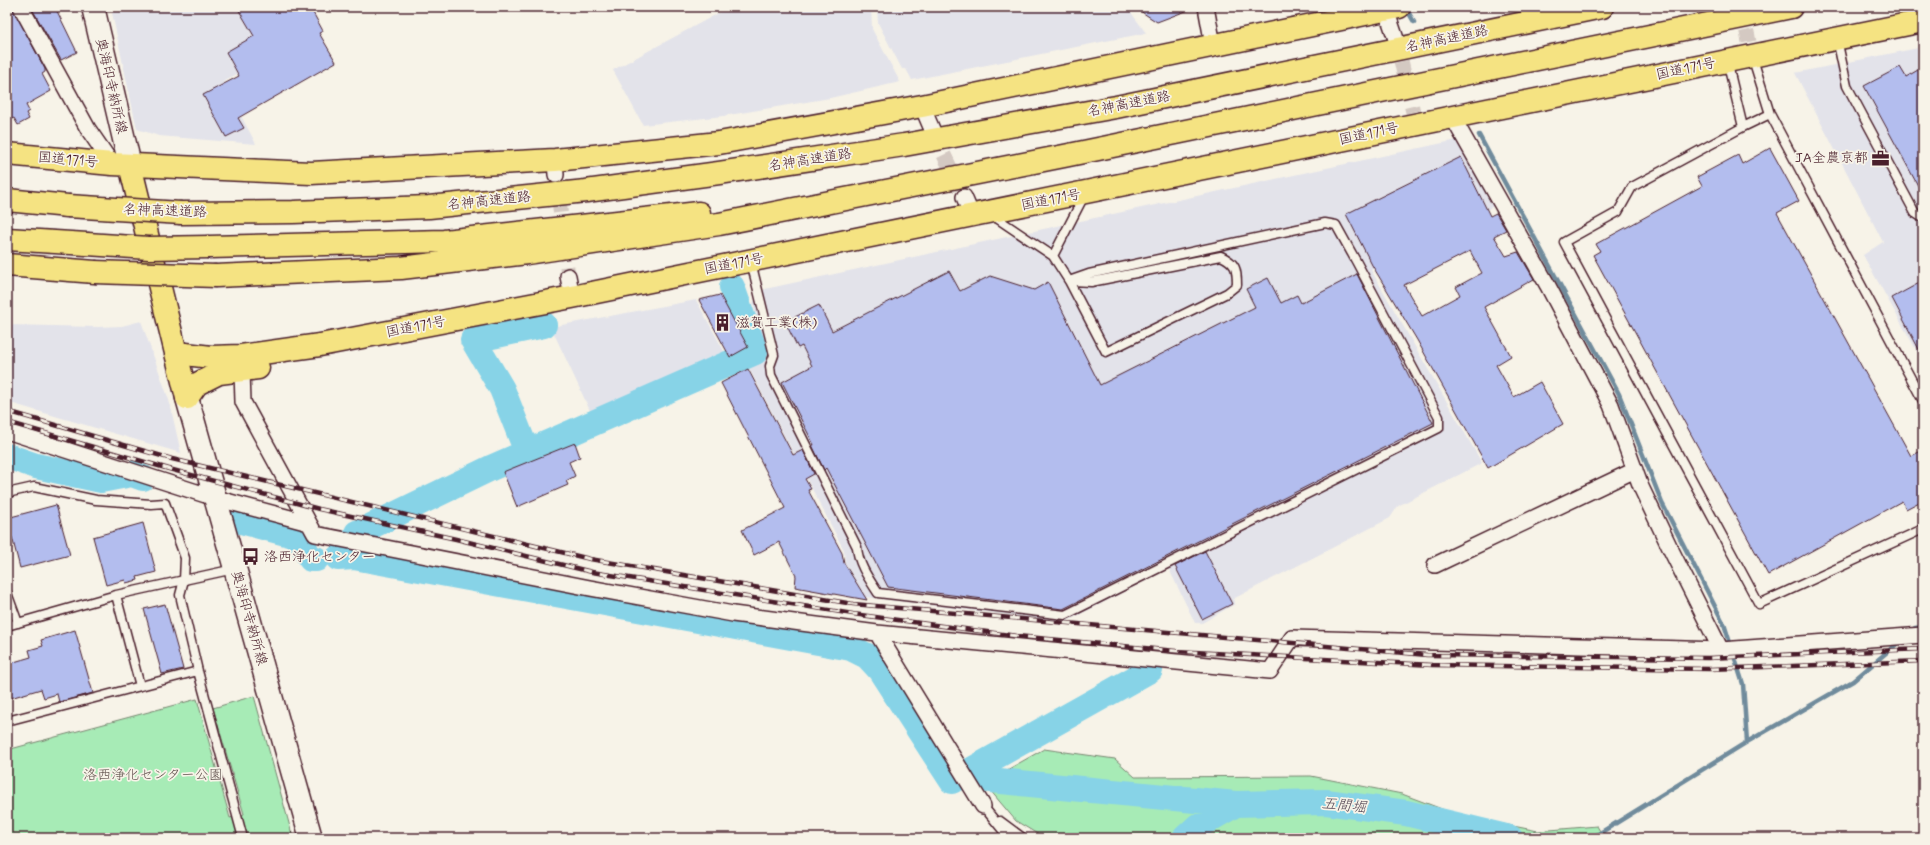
<svg xmlns="http://www.w3.org/2000/svg" width="1930" height="845" font-family="Mynerve,'Klee One',sans-serif">
  <style>
    .built { fill: #e3e3ea }
    .green { fill: #a7ebb6; stroke: #788570 }
    .lines { fill: none; stroke-linecap: round; stroke-linejoin: round }
    .stream { stroke: #6f8b9c; stroke-width: 4.5 }
    .river { stroke: #87d3e7; stroke-width: 26 }
    .building { fill: #b3bdee; stroke: #4a1f2b; fill-rule: evenodd }
    .minor-tunnel { stroke: #d4c9c2; stroke-width: 15; stroke-dasharray: 15 8; stroke-linecap: butt }
    .service-casing { stroke: #4a1f2b; stroke-width: 11 }
    .minor-casing { stroke: #4a1f2b; stroke-width: 18 }
    .secondary-casing { stroke: #4a1f2b; stroke-width: 25 }
    .trunk-casing { stroke: #4a1f2b; stroke-width: 25 }
    .motorway-casing { stroke: #4a1f2b; stroke-width: 25 }
    .service { stroke: #f7f3e8; stroke-width: 8 }
    .minor { stroke: #f7f3e8; stroke-width: 15 }
    .secondary { stroke: #f7f3e8; stroke-width: 22 }
    .trunk { stroke: #f5e382; stroke-width: 22 }
    .motorway { stroke: #f5e382; stroke-width: 22 }
    .rail-casing { stroke: #4a1f2b; stroke-width: 4.5 }
    .rail { stroke: #f7f3e8; stroke-width: 3; stroke-dasharray: 9; stroke-linecap: butt }
    .motorway-bridge-casing { stroke: #4a1f2b; stroke-width: 25; stroke-linecap: butt }
    .motorway-bridge { stroke: #f5e382; stroke-width: 22 }
    .labels { text-anchor: middle; dominant-baseline: central; stroke-width: 3.5; stroke-linejoin: round; paint-order: stroke }
    .street-label { font-size: 14px; fill: #4a1f2b; stroke: #f7f3e8 }
    .poi-label { font-size: 14px; fill: #4a1f2b; stroke: #f7f3e8; text-anchor: start }
    .park-label { font-size: 14px; fill: #61524e; stroke: #f7f3e8 }
    .water-label { font-size: 15px; font-style: italic; fill: #594c5a; stroke: #f7f3e8 }
  </style>
  <rect width="100%" height="100%" fill="#f7f3e8"/>
  <filter id="ink" filterUnits="userSpaceOnUse"><feTurbulence type="fractalNoise" baseFrequency=".025" numOctaves="2"/><feDisplacementMap in="SourceGraphic" scale="8" xChannelSelector="R" yChannelSelector="G"/><feConvolveMatrix kernelMatrix="1 2 1 2 8 2 1 2 1" color-interpolation-filters="sRGB"/></filter>
  <g filter="url(#ink)">
    <path class="built" d="M125,7H273L292,42L223,82L256,144L159,136L137,129L112,13Z
      M730,7H871L872,29L900,82L830,98L723,116L643,125L613,70Z
      M877,7H1127L1146,33L912,80L906,69H902L878,23Z
      M1923,47V362L1863,255L1883,242L1795,73Z
      M1457,140L1494,206L1371,270L1482,463L1398,506L1390,518L1233,599L1235,604L1202,623H1195L1169,569L1065,622L865,597L845,563L844,550L745,361L764,352L753,302L765,289Z
      M696,300L729,360L593,417L551,327Z
      M141,321L169,400L181,453L7,402V325L97,327L122,326Z"/>
    <path class="green" d="M254,696L293,838H7V750L197,699L230,818L244,814L213,708Z
      M1044,749L1115,759L1135,777L1311,776L1402,794L1458,815L1538,831L1597,826L1604,838H1044L1016,821L984,783Z"/>
    <g class="lines">
      <path class="stream" d="M1406,8L1414,22
        M1479,135L1619,394L1662,503L1724,624L1743,684L1747,742
        M1910,632L1915,628L1923,627
        M1592,838L1747,742L1853,681L1900,641"/>
      <path class="river" d="M527,452L502,389L473,340L544,325
        M7,456L36,466L101,480L132,474L143,478
        M237,520L297,536L311,559H316
        M357,533L491,468L755,352L732,287
        M338,558L354,557L851,648L867,656L880,670L952,781L1150,670
        M959,777L1236,804
        M1185,838L1198,826L1236,804L1326,802L1406,813L1510,838"/>
    </g>
    <path class="building" d="M7,7H12L45,69V72L42,74L51,91L26,105L29,111L26,113L29,119L18,125L14,118L7,122Z
      M31,7H55L77,52L61,60Z
      M237,7H310L323,31L319,33L336,62L238,118L244,128L226,137L203,95L239,76L226,52L254,36Z
      M1134,7H1194V8L1157,22Z
      M1900,67L1906,77L1923,67V195L1864,86Z
      M1770,148L1799,201L1777,213L1911,456L1923,450V500L1906,509L1902,501L1768,575L1593,255L1600,251L1596,244L1702,186L1697,177L1738,155L1742,164Z
      M1461,157L1490,216L1496,213L1506,230L1494,236L1506,256L1518,252L1534,279L1484,307L1511,356L1496,365L1514,397L1540,382L1563,424L1488,468L1417,340L1372,265L1346,214ZM1470,251L1482,273L1456,287L1460,295L1422,316L1404,285Z
      M949,271L960,291L990,276L1034,290L1048,282L1100,385L1255,307L1246,289L1268,278L1281,303L1297,295L1301,303L1357,274L1433,423L1063,609L888,587L826,468L824,470L812,445H814L782,382L812,366L802,346L798,348L785,322L819,305L832,331Z
      M1923,281V357L1892,298Z
      M720,295L748,347L730,357L699,300Z
      M748,369L793,455L803,450L814,474L805,479L811,489L808,490L842,553L844,563L867,600L795,587L796,576L779,542L754,555L742,530L785,508L721,383Z
      M575,443L580,457L569,462L575,476L566,481L568,485L517,507L503,472Z
      M56,505L70,555L20,568L12,537L7,538V518Z
      M143,523L156,572L137,577L138,580L126,583L125,580L106,585L93,537Z
      M1205,551L1232,604L1202,619L1175,566Z
      M165,604L183,669L162,674L144,609Z
      M75,630L93,693L59,702L57,694L44,698L41,689L7,699V664L31,657L29,650L43,646L41,640Z"/>
    <g class="lines">
      <path class="minor-tunnel" d="M1742,8L1749,42
        M1396,39L1413,112
        M934,134L964,197
        M556,175L568,276"/>
      <defs>
        <path id="service" d="M1837,39L1847,86L1915,213L1923,218
          M1752,56L1770,114L1923,401
          M1727,61L1743,127L1632,187L1618,212L1564,242L1759,604L1923,529
          M1743,127L1770,114
          M992,215L1053,256
          M751,262L774,355L770,366L771,375L857,547C858,564 869,579 878,593L1065,615L1439,428V417L1356,261L1336,225L1325,223L1089,274L1069,281
          M1072,281L1091,282L1221,256C1236,263 1237,269 1237,285L1227,293L1106,352L1069,281L1053,256L1084,196
          M7,493L34,487L96,500L151,504L165,503L185,558L184,580L180,595L198,671L243,838
          M7,593L18,623
          M116,595L140,686
          M7,626L116,595L234,569
          M7,721L198,671
          M983,806L1009,838
          M1000,821L1023,838"/>
        <path id="minor" d="M21,7L88,129L112,164
          M1206,7L1213,45
          M1385,7L1396,39
          M922,106L934,134
          M1453,118L1548,286L1611,405L1641,487L1671,550L1721,650
          M555,160L556,175
          M964,197L972,216
          M568,276L572,297
          M242,371L243,402L315,534L590,588L733,614L877,633L983,806
          M7,431L215,498L309,523
          M1435,565L1635,470
          M877,633L1270,671L1292,638L1721,650L1923,635"/>
        <path id="secondary" d="M93,7L130,165
          M187,398L311,838"/>
        <path id="trunk" d="M7,154L112,164L311,173L555,160L719,143L922,106L1399,7
          M130,165L187,398
          M177,353L211,357L241,356L320,345L572,297L1923,21
          M187,398L197,384L219,373L258,368"/>
        <path id="motorway" d="M7,200L68,206
          M181,213L293,212L429,207L586,191L719,173L904,145L1116,107L1602,7
          M7,239L87,244
          M209,247L444,241L699,213
          M7,265L95,272
          M216,276L401,268L527,253L719,224L1064,156L1791,7"/>
      </defs>
      <use href="#service" class="service-casing"/>
      <use href="#minor" class="minor-casing"/>
      <use href="#secondary" class="secondary-casing"/>
      <use href="#trunk" class="trunk-casing"/>
      <use href="#motorway" class="motorway-casing"/>
      <use href="#service" class="service"/>
      <use href="#minor" class="minor"/>
      <use href="#secondary" class="secondary"/>
      <use href="#trunk" class="trunk"/>
      <use href="#motorway" class="motorway"/>
      <defs>
        <path id="rail" d="M7,411L172,459L590,559L853,604L1427,655L1708,658L1923,649
          M7,422L169,469L319,509L456,539L592,572L853,614L1017,636L1176,651L1432,665L1710,669L1923,661"/>
      </defs>
      <use href="#rail" class="rail-casing"/>
      <use href="#rail" class="rail"/>
      <defs>
        <path id="motorway-bridge" d="M68,206L181,213
          M87,244L149,248L209,247
          M95,272L216,276"/>
      </defs>
      <use href="#motorway-bridge" class="motorway-bridge-casing"/>
      <use href="#motorway-bridge" class="motorway-bridge"/>
    </g>
  </g>
  <defs>
    <symbol id="office-bare" viewBox="-9 -9 18 18"><path d="M-6-3h4V-5.5h4V-3h4V5H-6ZM-1-4.5V-3h2v-1.5ZM-6 0V1H6V0Z" fill="#4a1f2b" stroke="#f7f3e8" stroke-width="2.5" paint-order="stroke"/></symbol>
    <symbol id="building-bare" viewBox="-9 -9 18 18"><path d="M-4-6H4V6H1V3H-1V6H-4ZM-2.5-4.3h1.7v1.8h-1.7ZM.8-4.3h1.7v1.8H.8ZM-2.5-1h1.7V.8h-1.7ZM.8-1h1.7V.8H.8Z" fill="#4a1f2b" stroke="#f7f3e8" stroke-width="2.5" paint-order="stroke"/></symbol>
    <symbol id="bus-bare" viewBox="-9 -9 18 18"><path d="M-5-6H5V4H4V6H2V4H-2V6H-4V4H-5ZM-3.5-4V0h7V-4ZM-3.5 1.2v1.5H-2V1.2ZM2 1.2v1.5H3.5V1.2Z" fill="#4a1f2b" stroke="#f7f3e8" stroke-width="2.5" paint-order="stroke"/></symbol>
  </defs>
  <g fill-rule="evenodd">
    <use href="#office-bare" x="1868" y="146" width="25" height="25"/>
    <use href="#building-bare" x="710" y="310" width="25" height="25"/>
    <use href="#bus-bare" x="238" y="544" width="25" height="25"/>
  </g>
  <g class="labels">
    <g class="street-label">
      <text transform="translate(1447 39) rotate(-12)">名神高速道路</text>
      <text transform="translate(1686 69) rotate(-12)">国道171号</text>
      <text transform="translate(111 86) rotate(77)">奥海印寺納所線</text>
      <text transform="translate(1129 104) rotate(-11)">名神高速道路</text>
      <text transform="translate(1369 134) rotate(-12)">国道171号</text>
      <text transform="translate(68 160) rotate(5)">国道171号</text>
      <text transform="translate(810 160) rotate(-9)">名神高速道路</text>
      <text transform="translate(1051 200) rotate(-11)">国道171号</text>
      <text transform="translate(489 201) rotate(-6)">名神高速道路</text>
      <text transform="translate(165 211) rotate(2)">名神高速道路</text>
      <text transform="translate(734 264) rotate(-11)">国道171号</text>
      <text transform="translate(416 327) rotate(-11)">国道171号</text>
      <text transform="translate(249 618) rotate(74)">奥海印寺納所線</text>
    </g>
    <g class="poi-label">
      <text x="1868" y="158" text-anchor="end">JA全農京都</text>
      <text x="736" y="323">滋賀工業(株)</text>
      <text x="264" y="557">洛西浄化センター</text>
    </g>
    <g class="park-label">
      <text x="153" y="775">洛西浄化センター公園</text>
    </g>
    <g class="water-label">
      <text transform="translate(1344 806) rotate(6)">五間堀</text>
    </g>
  </g>
  <rect width="1930" height="845" fill="none" stroke="#f7f3e8" stroke-width="24"/>
  <rect x="12" y="12" width="1906" height="821" fill="none" stroke="#4a1f2b" stroke-width="1.5" filter="url(#ink)"/>
</svg>
